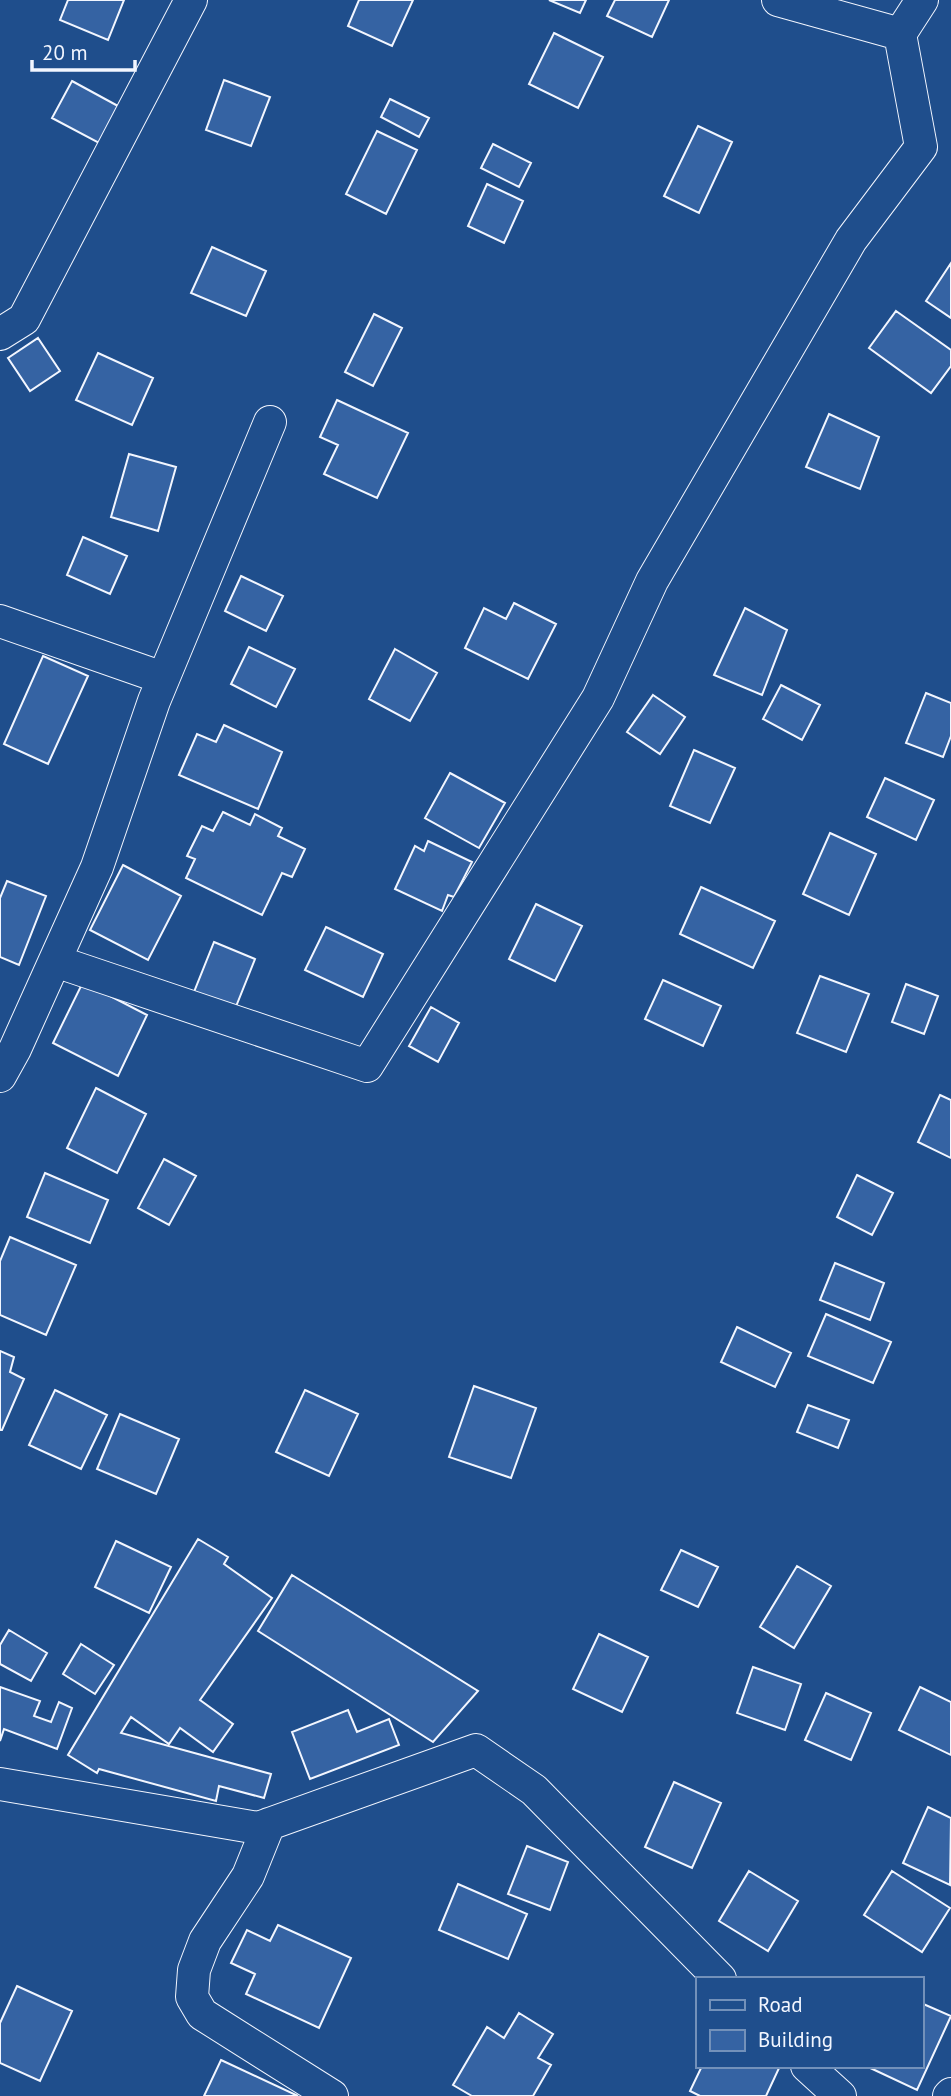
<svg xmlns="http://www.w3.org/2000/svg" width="951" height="2096" font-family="'PT Sans',sans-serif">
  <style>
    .building { fill: #3563a3; stroke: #f2f6ff; stroke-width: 2 }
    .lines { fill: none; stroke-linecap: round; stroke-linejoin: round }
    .street-casing { stroke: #f2f6ff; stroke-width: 34 }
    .street { stroke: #1f4e8c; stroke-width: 32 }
  </style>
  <rect width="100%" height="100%" fill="#1f4e8c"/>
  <path class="building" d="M68,0H124L108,40L60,20Z
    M359,0H413L392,46L348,26Z
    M549,0H586L580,13Z
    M615,0H669L652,37L607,16Z
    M554,33L603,57L578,108L529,84Z
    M224,80L270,97L251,146L206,130Z
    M72,81L118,106L99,143L52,118Z
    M390,99L429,118L419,137L381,117Z
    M698,126L732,142L699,213L664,196Z
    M377,131L417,150L386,214L346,194Z
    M493,144L531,163L519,187L481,168Z
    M487,184L523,201L504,243L468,226Z
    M212,247L266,271L246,316L191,293Z
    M951,263V318L926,301Z
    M896,311L951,350V366L931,393L869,348Z
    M374,314L402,328L373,386L345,372Z
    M38,338L60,371L30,391L8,358Z
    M98,353L153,378L132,425L76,400Z
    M337,400L408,433L377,498L324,474L338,445L320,437Z
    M829,414L879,437L860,489L806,467Z
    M129,454L176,467L158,531L111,517Z
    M83,537L127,556L110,594L67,575Z
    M241,576L283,596L266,631L225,611Z
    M514,603L556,624L528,679L465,648L484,608L506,619Z
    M745,608L787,630L762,695L714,675Z
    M249,647L295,669L276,707L231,684Z
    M395,649L437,673L410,721L369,699Z
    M43,656L88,676L48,764L4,744Z
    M781,685L820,705L802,740L763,719Z
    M926,693L951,703V736L943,757L906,743Z
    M653,695L685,717L660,754L627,732Z
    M224,725L282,752L258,809L179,775L197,734L216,742Z
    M694,750L735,768L710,823L670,806Z
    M450,773L505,803L479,848L425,818Z
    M885,778L934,800L916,840L867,817Z
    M223,812L250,825L255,814L282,828L278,836L305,849L292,877L282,873L262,915L186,878L195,859L187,856L202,826L213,831Z
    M830,833L876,854L849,915L803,894Z
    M428,841L472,862L454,897L448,895L442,911L395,889L415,846L424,851Z
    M123,865L181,896L148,960L90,930Z
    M7,881L46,896L19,965L0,957V898Z
    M701,887L775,921L753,968L680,934Z
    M536,904L582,926L555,981L509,959Z
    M326,927L383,954L363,997L305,970Z
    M214,942L255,959L235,1009L194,992Z
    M820,976L869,994L846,1052L797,1033Z
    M663,980L721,1006L703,1046L645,1019Z
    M83,982L147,1015L118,1076L53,1043Z
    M906,984L938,996L924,1034L892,1022Z
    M431,1007L459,1023L438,1062L409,1046Z
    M96,1088L146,1114L117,1173L67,1148Z
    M940,1095L951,1100V1158L918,1142Z
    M164,1159L196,1176L169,1225L138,1208Z
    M45,1173L108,1200L90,1243L27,1217Z
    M857,1175L893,1193L872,1235L837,1217Z
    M10,1237L76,1265L46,1335L0,1315V1261Z
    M835,1263L884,1283L870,1320L820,1300Z
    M826,1314L891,1342L873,1383L808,1356Z
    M737,1327L791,1353L775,1387L721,1362Z
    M0,1351L14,1357L10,1372L24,1379L2,1430H0Z
    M474,1386L536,1408L511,1478L449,1457Z
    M55,1390L107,1415L81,1469L29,1445Z
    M305,1390L358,1414L329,1476L276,1452Z
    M808,1405L849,1420L838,1448L797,1432Z
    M120,1414L179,1439L156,1494L97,1469Z
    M198,1539L228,1557L224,1564L272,1598L200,1700L233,1724L213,1752L180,1728L169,1744L131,1717L121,1733L271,1774L264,1798L219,1786L216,1801L99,1769L97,1773L68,1755Z
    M116,1541L171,1567L149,1613L95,1587Z
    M681,1550L718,1567L698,1607L661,1590Z
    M797,1566L831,1586L794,1648L760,1627Z
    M292,1575L478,1691L433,1742L258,1631Z
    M9,1630L47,1653L31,1681L0,1664V1645Z
    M599,1634L648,1657L622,1712L573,1689Z
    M81,1644L114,1665L95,1694L63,1674Z
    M753,1667L801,1684L785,1730L737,1713Z
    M0,1687L40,1701L34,1716L51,1722L59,1702L72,1708L57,1749L4,1729L0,1741Z
    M920,1687L951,1702V1755L899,1730Z
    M826,1693L871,1713L851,1760L805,1740Z
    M348,1710L357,1732L389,1719L399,1745L310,1779L292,1732Z
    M674,1782L721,1803L692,1868L645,1847Z
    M928,1807L951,1818L950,1885L903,1863Z
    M527,1846L568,1862L550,1910L508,1894Z
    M749,1871L798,1901L768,1951L719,1921Z
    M892,1871L950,1908L922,1952L864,1915Z
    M458,1884L527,1914L508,1959L439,1930Z
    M278,1925L351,1958L319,2028L246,1994L255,1974L231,1963L247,1930L270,1941Z
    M17,1986L72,2011L40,2081L0,2063V2023Z
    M921,2003L951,2016L917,2090L866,2066H921Z
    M519,2013L553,2034L538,2058L551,2065L533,2096H472L453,2085L487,2027L504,2038Z
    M221,2060L298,2096H204Z
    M702,2066H780L766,2096H700L690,2091Z"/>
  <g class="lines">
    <defs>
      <path id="street" d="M778,0L900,34
        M0,334L24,319L191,0
        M0,621L163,678
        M55,961L367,1066L598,698L652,581L851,240L921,147L900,34L922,0
        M0,1076L15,1049L97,867L154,701L270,422
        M0,1784L258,1828L476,1750L534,1790L720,1979
        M269,1824L248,1876L205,1941L194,1970L192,1997L202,2014L332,2096
        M807,2066L840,2096
        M949,2096L951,2094"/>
    </defs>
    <use href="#street" class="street-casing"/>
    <use href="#street" class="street"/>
  </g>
  <rect x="696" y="1977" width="228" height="91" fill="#1f4e8c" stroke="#7391ba" stroke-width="2"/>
  <rect x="710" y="2000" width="35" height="10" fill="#1f4e8c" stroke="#7391ba" stroke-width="2"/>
  <text x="758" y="2012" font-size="21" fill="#f2f6ff">Road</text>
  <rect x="710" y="2030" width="35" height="21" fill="#3563a3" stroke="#7391ba" stroke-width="2"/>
  <text x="758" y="2047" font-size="21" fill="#f2f6ff">Building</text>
  <path d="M32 60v10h103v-10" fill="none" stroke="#f2f6ff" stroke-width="3.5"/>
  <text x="42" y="60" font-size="21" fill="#f2f6ff" stroke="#1f4e8c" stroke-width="5" paint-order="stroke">20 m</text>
</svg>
